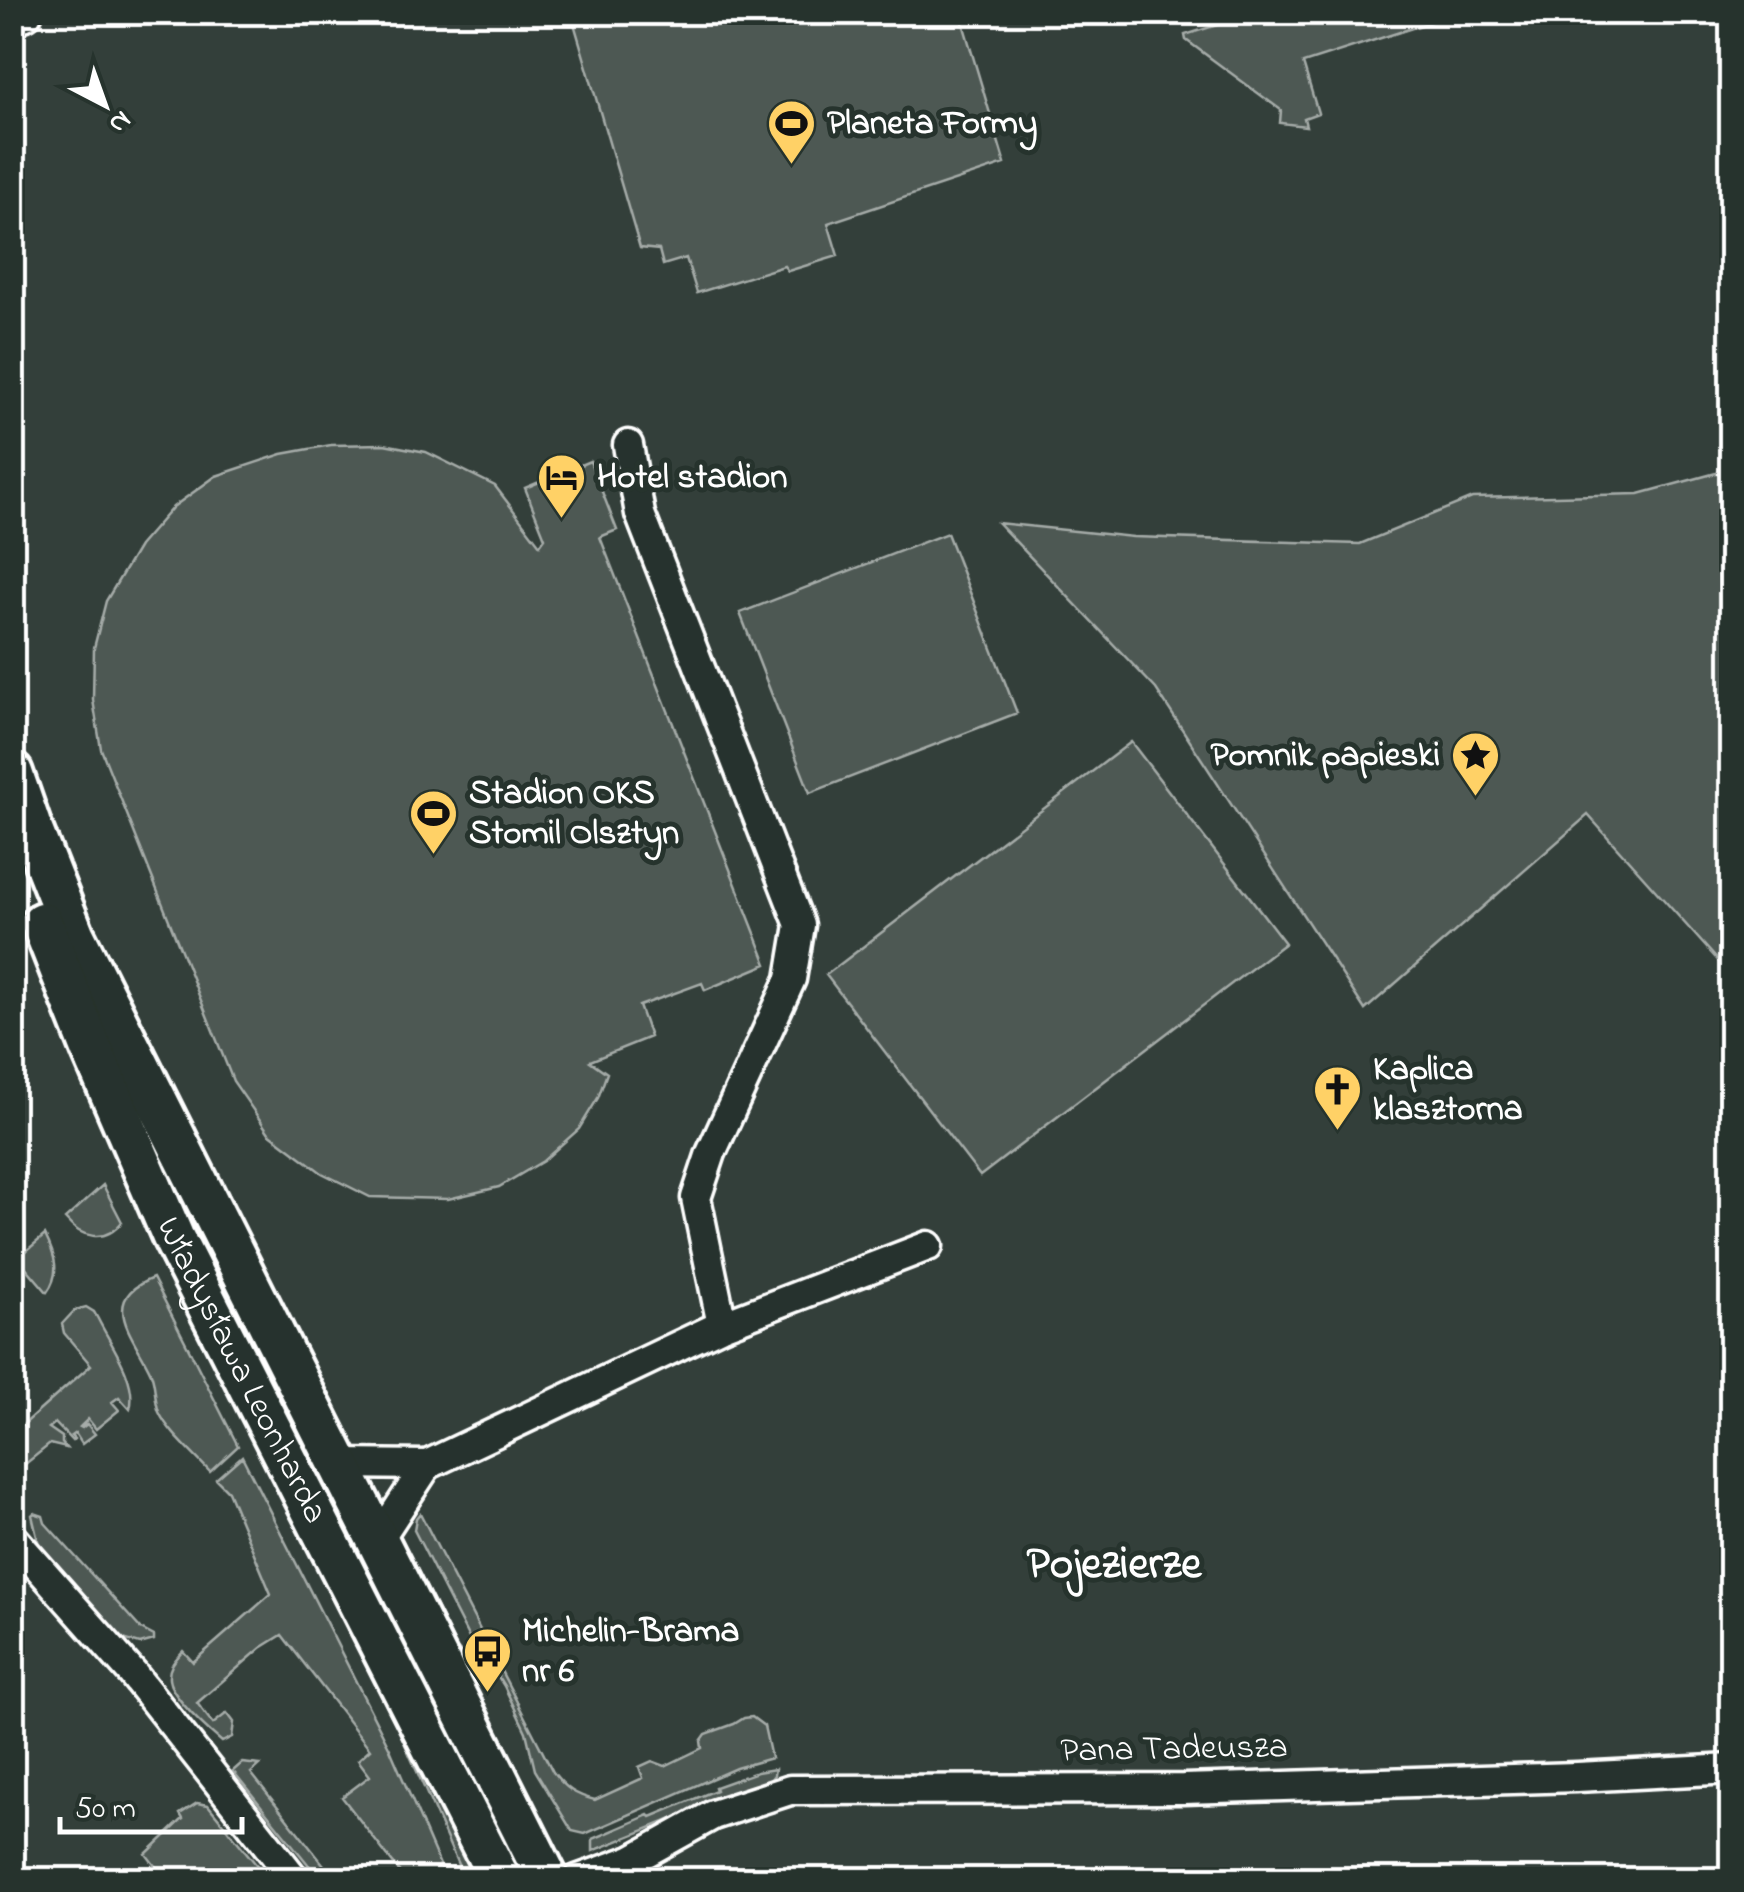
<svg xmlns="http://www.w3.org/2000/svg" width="1744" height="1892" font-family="'Indie Flower',sans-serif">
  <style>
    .green { fill: #4d5853; stroke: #a6aca9; stroke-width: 2.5 }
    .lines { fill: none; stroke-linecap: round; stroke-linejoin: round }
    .minor-casing { stroke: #fff; stroke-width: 35 }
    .tertiary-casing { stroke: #fff; stroke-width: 42 }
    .secondary-casing { stroke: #fff; stroke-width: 48 }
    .minor { stroke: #26332d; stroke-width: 28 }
    .tertiary { stroke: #26332d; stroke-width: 35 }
    .secondary { stroke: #26332d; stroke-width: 40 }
    .labels { text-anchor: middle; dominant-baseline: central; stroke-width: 10; stroke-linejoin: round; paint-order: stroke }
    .poi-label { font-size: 35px; font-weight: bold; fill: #fff; stroke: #26332d; text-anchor: start }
    .street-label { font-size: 35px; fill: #fff; stroke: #26332d }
    .district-label { font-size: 45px; font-weight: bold; fill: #fff; stroke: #26332d }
  </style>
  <rect width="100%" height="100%" fill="#333f3a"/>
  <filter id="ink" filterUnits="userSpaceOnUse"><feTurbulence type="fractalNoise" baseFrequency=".01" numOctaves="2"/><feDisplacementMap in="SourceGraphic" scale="20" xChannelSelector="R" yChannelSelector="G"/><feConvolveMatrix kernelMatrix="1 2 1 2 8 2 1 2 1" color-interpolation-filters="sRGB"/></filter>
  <g filter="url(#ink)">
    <path class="green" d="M571,13H960L1005,164L828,223L838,256L788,271L784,266L697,293L686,258L663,265L659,250L640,248Z
      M1255,13V12L1459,13L1303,63L1318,113L1304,118L1306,126L1280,123L1281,110L1186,40L1185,35Z
      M384,444L426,452L495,486L540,545L545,538L525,488L590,461L617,530L600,537L767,964L705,990L702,983L639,1006L650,1037L590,1061L607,1073L598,1098L579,1129L543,1161L499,1187L448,1199L370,1197L322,1173L269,1133L233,1081L101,749L93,700L94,648L106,601L139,546L173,507L216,476L282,454L331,445Z
      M1731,469V975L1588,815L1365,1010L1156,689L998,523L1133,537L1360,544L1472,498L1639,494Z
      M947,533L1017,713L810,793L740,613Z
      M1131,742L1285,943L980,1176L826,975Z
      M103,1185L122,1222C105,1244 81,1238 65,1219Z
      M45,1235C55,1255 61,1273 47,1292L18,1258Z
      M153,1278L238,1446L210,1472C195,1455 168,1432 159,1412C154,1399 156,1386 151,1373C135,1337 96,1300 153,1278Z
      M171,1280L176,1284L476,1872L464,1878L400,1733Z
      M86,1307L94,1312L98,1319C111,1345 138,1381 130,1409L119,1397L112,1402L119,1410L96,1429L88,1419L80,1427L82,1428L87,1424L95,1434L82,1444L75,1433L71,1436L74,1439L72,1441L55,1423L49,1428L62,1437V1443L66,1448L50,1444L13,1474V1432L14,1433L91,1365L64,1333L62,1324L75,1310Z
      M242,1456L390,1749L446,1879H405L342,1797L370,1776L358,1760L370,1749L282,1635L261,1648L197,1703L213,1724L227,1713L234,1722L232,1737L222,1742C208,1730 171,1697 169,1679C168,1667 175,1660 183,1651L193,1662L271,1594L228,1491L216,1479Z
      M324,1496L384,1590L434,1696L413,1657L379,1607Z
      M34,1513L43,1516L45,1523L141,1629L154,1636V1640L140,1644L123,1639L39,1545L32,1515Z
      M420,1513L553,1772C566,1789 575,1795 595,1800L643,1778L639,1767L652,1761L665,1766L702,1748L701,1741L706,1734L734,1724L744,1718L752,1717L764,1726L771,1758L736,1768L585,1834L572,1831L535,1770L526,1732L504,1686L489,1662L475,1650L414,1530L416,1518Z
      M401,1537L457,1648L471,1665L470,1670L446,1638L400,1548Z
      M242,1763L260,1765L251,1773L335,1879H320L233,1771Z
      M775,1769L774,1775L770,1780L593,1851V1839L649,1815L651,1817L716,1790L715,1787L757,1772Z
      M197,1803L208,1805L268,1879H165L146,1854L183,1819L180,1814Z"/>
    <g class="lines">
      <defs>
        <path id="minor" d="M628,445L640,514L800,925L791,979L711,1153L696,1198L722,1325
          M340,1464L427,1465L722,1325L928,1246
          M12,1537L133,1674L295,1880
          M378,1540L427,1465
          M577,1880L632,1860L713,1815L790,1790L1183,1789L1577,1777L1732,1769"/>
        <path id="tertiary" d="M12,16L24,12"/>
        <g id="secondary">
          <path d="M12,773L30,825L74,936L548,1880"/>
          <path id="s1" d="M42,923L93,1052L173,1237L500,1880"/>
        </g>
      </defs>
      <use href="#minor" class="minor-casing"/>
      <use href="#tertiary" class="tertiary-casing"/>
      <use href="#secondary" class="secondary-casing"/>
      <use href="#minor" class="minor"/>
      <use href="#tertiary" class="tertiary"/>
      <use href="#secondary" class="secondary"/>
    </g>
  </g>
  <defs>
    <symbol id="stadium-pin" viewBox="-11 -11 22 30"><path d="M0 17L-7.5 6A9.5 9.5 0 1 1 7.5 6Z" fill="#ffd166" stroke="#26332d"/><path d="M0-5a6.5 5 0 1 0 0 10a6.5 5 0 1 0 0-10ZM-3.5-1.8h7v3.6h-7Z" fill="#111"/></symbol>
    <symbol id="hotel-pin" viewBox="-11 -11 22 30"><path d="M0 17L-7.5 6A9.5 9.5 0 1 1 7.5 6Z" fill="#ffd166" stroke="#26332d"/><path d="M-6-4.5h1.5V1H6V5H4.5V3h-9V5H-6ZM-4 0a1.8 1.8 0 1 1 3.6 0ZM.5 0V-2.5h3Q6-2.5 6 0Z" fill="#111"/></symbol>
    <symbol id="sight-pin" viewBox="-11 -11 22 30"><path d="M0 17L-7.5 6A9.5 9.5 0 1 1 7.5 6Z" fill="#ffd166" stroke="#26332d"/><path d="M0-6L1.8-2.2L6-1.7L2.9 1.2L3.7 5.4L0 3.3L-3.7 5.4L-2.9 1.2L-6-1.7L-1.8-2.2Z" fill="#111"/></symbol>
    <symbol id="church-pin" viewBox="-11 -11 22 30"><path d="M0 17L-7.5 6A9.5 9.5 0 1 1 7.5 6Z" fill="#ffd166" stroke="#26332d"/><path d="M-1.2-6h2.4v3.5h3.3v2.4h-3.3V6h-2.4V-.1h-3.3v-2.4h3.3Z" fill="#111"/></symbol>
    <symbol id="bus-pin" viewBox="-11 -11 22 30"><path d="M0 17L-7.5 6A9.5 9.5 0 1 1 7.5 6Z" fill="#ffd166" stroke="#26332d"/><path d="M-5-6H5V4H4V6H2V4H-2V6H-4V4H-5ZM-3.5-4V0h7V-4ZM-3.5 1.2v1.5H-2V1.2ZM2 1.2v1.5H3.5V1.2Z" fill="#111"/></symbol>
  </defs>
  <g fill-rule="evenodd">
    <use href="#stadium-pin" x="764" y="96" width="55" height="75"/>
    <use href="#hotel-pin" x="534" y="450" width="55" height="75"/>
    <use href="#sight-pin" x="1448" y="728" width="55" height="75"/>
    <use href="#stadium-pin" x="406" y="786" width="55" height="75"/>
    <use href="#church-pin" x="1310" y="1062" width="55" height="75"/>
    <use href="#bus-pin" x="460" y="1624" width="55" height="75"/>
  </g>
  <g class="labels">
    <g class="poi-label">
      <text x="827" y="124">Planeta Formy</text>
      <text x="597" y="478">Hotel stadion</text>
      <text x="1440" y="756" text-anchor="end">Pomnik papieski</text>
      <text x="469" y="794">Stadion OKS<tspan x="469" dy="40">Stomil Olsztyn</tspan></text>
      <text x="1373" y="1070">Kaplica<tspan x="1373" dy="40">klasztorna</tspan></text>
      <text x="522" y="1632">Michelin-Brama<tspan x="522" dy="40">nr 6</tspan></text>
    </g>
    <g class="street-label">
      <text stroke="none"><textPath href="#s1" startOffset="490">Władysława Leonharda</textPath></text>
      <text transform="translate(1174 1750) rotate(-1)">Pana Tadeusza</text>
    </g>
    <g class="district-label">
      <text x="1114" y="1566">Pojezierze</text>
    </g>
  </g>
  <rect width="1744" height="1892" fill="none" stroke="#26332d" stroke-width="50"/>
  <rect x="25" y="25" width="1694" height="1842" fill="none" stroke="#fff" stroke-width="4" filter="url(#ink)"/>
  <g transform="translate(105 105) rotate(139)" stroke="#26332d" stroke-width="8" paint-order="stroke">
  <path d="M0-8L18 38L0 25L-18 38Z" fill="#ffffff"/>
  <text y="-15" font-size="28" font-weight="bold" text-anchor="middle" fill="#ffffff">N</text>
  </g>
  <path d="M60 1817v15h182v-15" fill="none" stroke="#ffffff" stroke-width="5"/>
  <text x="75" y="1817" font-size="30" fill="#ffffff" stroke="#26332d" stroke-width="8" paint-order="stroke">50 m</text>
</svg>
